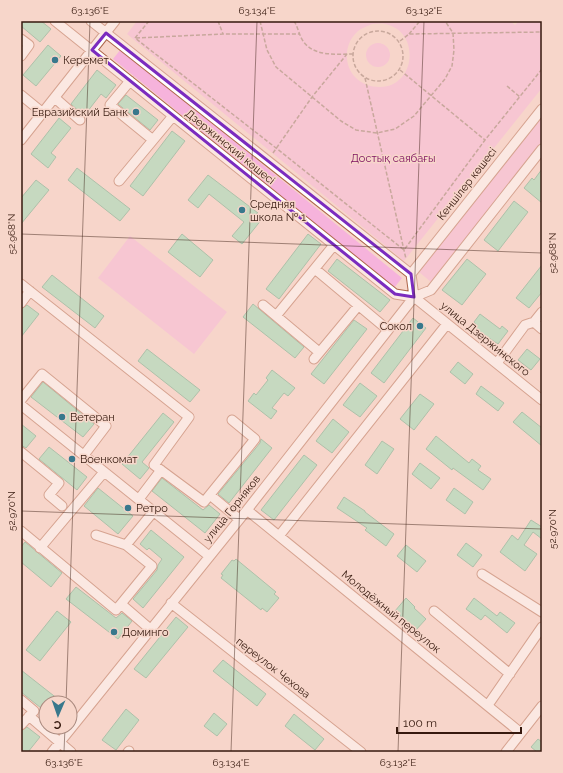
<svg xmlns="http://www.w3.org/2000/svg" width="563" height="773" font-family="Raleway,sans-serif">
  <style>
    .green { fill: #f6b3dc; fill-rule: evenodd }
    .building { fill: #89ddb4; stroke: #54a781 }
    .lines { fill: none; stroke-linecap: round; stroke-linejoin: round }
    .minor-casing { stroke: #ad664a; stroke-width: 11 }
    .path { stroke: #8f7165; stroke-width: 1.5; stroke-dasharray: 4 2; stroke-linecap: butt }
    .minor { stroke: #fff; stroke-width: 9 }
    .marked { fill: none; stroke: #7b2cbf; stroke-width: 3; stroke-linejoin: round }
    .ticks { fill: none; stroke: #36190e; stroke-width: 1; stroke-opacity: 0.45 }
    .poi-dot { fill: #38788c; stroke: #f7d6ca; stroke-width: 1.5 }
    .labels { text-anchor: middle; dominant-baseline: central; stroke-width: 3; stroke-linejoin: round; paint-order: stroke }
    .poi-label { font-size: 11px; fill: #36190e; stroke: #f7d6ca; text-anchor: start }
    .street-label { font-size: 11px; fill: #36190e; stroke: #f7d6ca }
    .park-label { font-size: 11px; fill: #7c0c5f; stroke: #f7d6ca }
    .neatline { fill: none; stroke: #36190e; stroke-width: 1.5 }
    .ticks-label { font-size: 10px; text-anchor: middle; fill: #36190e }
  </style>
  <rect width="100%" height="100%" fill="#f7d6ca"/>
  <path class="green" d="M137,21H510L515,25L519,21H542V88L404,261L127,34ZM372,24C376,24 381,23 385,24C421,31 416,87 380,87C370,87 362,84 355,77C342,63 345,39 361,29C364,27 369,26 372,24Z
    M366 55a12 12 0 1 1 24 0a12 12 0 1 1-24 0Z
    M121,49L402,278L394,288L113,59Z
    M542,117V141L431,282L419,272Z
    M130,236L227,312L194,354L98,278Z"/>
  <path class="building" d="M21,21H41L51,29L40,42L21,26Z
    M48,45L61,56L36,86L23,75Z
    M97,70L116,85L106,98L101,94L84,116L71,104Z
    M126,95L158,120L150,130L118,104Z
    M59,118L71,128L51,153L56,157L48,168L31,154Z
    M172,131L185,141L143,196L130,186Z
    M77,168L130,209L120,221L68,180Z
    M542,169V203L524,188L532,178L534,180Z
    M208,175L258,213L256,214L262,219L242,244L232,236L244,222L209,194L198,208L188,200Z
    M36,180L49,190L21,224V198Z
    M514,201L528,212L498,251L484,240Z
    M182,234L213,260L200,277L168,252Z
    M308,234L321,244L279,299L266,289Z
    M337,259L390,300L380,312L328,271Z
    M467,259L486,274L462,305L442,290Z
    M542,265V292L529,308L516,298Z
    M52,275L104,316L95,328L42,287Z
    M253,304L304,347L295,358L243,317Z
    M27,305L39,314L21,337V309Z
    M480,314L500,329L502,326L508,331L498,344L483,334L481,337L471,330L476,324L474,322Z
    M413,318L426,328L384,383L371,373Z
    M354,320L367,329L324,384L311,374Z
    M147,349L200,390L190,402L138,361Z
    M527,349L540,359L531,370L518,360Z
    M458,362L473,374L465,384L450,372Z
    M272,370L295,388L288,396L284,393L272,408L277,411L271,419L248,401L254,393L256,395L268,380L266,378Z
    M43,382L94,424L83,437L31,397Z
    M360,383L377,396L360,417L343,405Z
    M481,386L504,403L498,411L476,394Z
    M420,394L434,404L414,430L400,419Z
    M522,412L542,428V446L513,422Z
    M163,413L174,422L142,462L149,468L140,479L122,464Z
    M333,419L349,432L332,453L316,441Z
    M21,424L36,436L26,448L21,445Z
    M436,436L469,463L472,459L481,466L478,470L491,479L483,490L453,468L452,470L426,449Z
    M261,439L272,448L229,503L218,494L260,443Z
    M382,441L394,449L377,474L365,465Z
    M49,447L87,477L77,490L39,459Z
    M304,455L317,465L274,520L261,510Z
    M420,463L440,478L431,489L412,474Z
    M162,478L203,510L209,505L220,514L205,533L152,491Z
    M98,488L133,516L118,534L84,506Z
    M454,488L473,502L465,514L446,500Z
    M344,497L365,511V512L394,534L386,546L365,530L367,528L337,508Z
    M531,520L542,527V539L533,532L524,545L537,554L525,571L500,552L512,535L518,540Z
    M151,530L184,557L143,608L133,599L157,570L158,565L162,559L149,548L147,550L140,544Z
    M25,542L62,573L51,587L21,562V547Z
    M466,543L482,555L473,567L457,555Z
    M406,545L426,561L417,572L397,556Z
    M236,559L276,592L274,594L279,598L267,612L262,608L261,610L221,578L223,575L221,574L232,560L234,561Z
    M76,587L116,618L122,613L132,621L118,639L66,599Z
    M406,598L415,607L414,608L426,619L415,631L402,620L404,619L395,611Z
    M474,598L497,616L500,612L515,623L507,633L485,615L481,620L466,609Z
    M57,611L71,622L40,661L26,650Z
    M176,617L188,627L146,678L134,669Z
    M223,660L266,694L257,706L213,671Z
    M21,670L63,703H46V712L21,692Z
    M126,709L139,720L116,750L102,740Z
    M214,713L227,724L217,736L204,726Z
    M294,714L324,739L315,750L285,726Z
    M27,727L40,737L28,752H21V731Z
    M538,739L542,742V752H537L531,747Z"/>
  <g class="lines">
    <defs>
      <path id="minor" d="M55,21L395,294L414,297L431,290L542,149
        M91,21L411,274
        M21,39L29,45L21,56
        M130,81L110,105L153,140
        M21,95L43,113
        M55,98L80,120
        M21,140L115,21
        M119,181L173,116
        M315,269L388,330
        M411,274L542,109
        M21,284L189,417L154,465L204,502L255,439L232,420
        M414,297L542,400
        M21,303L30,291
        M263,305L319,352
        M276,316L334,245
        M534,322L542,329
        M314,359L358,306
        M497,363L525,325L534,322L542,312
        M21,400L42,374L106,426L84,455
        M21,405L209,556
        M21,452L59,483L49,495L62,506
        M210,495L239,519
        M139,499L161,470
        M247,510L521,733
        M21,531L116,610L152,566L126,545L154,511
        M96,535L126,545
        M279,536L447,324
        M40,548L104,472
        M482,574L542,612
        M171,603L361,752
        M121,604L150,629
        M434,611L510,674
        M21,700L34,711L21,725
        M488,705L542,627
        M29,716L71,752
        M52,752L247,510L414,297L411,274
        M128,752L129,751
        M506,752L542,706"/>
    </defs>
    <use href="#minor" class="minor-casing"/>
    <path class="path" d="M149,21L135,38L276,148L404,250L485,140L542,69
      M218,21L223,34
      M260,21L267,50L276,67L341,121L356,130L377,133L395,129L414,116L445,79L452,66L454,50L453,33L445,21
      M294,21C298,27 299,35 303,41C314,57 336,54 353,54
      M353 56a25 25 0 1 1 50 0a25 25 0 1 1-50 0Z
      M409,34L420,21
      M136,38L223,34H300
      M400,41L409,34L542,32
      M400,70L485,140
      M365,78L406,259
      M507,86L520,97
      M273,153L312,97L347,54"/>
    <use href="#minor" class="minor"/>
  </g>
  <path d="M0 0H563V773H0ZM106,33L411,274L414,297L395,294L92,50Z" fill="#f7d6ca" fill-opacity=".55" fill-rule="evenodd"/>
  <path class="marked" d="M106,33L411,274L414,297L395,294L92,50Z"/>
  <path class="ticks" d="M21,234L542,253M21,511L542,529M66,703L90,21M64,752L65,727M231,752L257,21M398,752L424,21"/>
  <g class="poi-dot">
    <circle cx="55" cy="60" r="4"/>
    <circle cx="136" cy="112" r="4"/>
    <circle cx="242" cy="210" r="4"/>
    <circle cx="420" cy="326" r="4"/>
    <circle cx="62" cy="417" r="4"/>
    <circle cx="72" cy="459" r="4"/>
    <circle cx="128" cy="508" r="4"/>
    <circle cx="114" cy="632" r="4"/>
  </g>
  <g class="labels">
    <g class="poi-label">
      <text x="63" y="60">Керемет</text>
      <text x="128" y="112" text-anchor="end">Евразийский Банк</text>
      <text x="250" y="204">Средняя<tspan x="250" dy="13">школа № 1</tspan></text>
      <text x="412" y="326" text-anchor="end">Сокол</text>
      <text x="70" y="417">Ветеран</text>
      <text x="80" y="459">Военкомат</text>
      <text x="136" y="508">Ретро</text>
      <text x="122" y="632">Доминго</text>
    </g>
    <g class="street-label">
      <text transform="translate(230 147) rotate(39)">Дзержинский көшесі</text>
      <text transform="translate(467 184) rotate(-52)">Кеншілер көшесі</text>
      <text transform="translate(485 339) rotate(39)">улица Дзержинского</text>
      <text transform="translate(232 509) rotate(-51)">улица Горняков</text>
      <text transform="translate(391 612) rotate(39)">Молодёжный переулок</text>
      <text transform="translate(273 668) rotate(38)">переулок Чехова</text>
    </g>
    <g class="park-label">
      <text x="393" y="158">Достық саябағы</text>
    </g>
  </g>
  <rect width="563" height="773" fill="none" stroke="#f7d6ca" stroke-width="44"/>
  <g transform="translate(58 715) rotate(182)"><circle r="19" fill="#f7d6ca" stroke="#aa8a7f"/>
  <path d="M0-3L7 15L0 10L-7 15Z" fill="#38788c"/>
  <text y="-6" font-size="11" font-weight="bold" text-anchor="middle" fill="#36190e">С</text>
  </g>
  <path d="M397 727v6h124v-6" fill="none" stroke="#36190e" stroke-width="2"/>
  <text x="403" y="727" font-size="12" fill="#36190e" stroke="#f7d6ca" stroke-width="3" paint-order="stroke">100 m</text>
  <rect x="22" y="22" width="519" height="729" class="neatline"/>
  <g class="ticks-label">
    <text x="90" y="14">63.136°E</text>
    <text x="257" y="14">63.134°E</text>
    <text x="424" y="14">63.132°E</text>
    <text transform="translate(11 234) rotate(-90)" y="4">52.968°N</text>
    <text transform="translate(552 253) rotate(-90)" y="4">52.968°N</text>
    <text transform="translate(11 511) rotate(-90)" y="4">52.970°N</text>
    <text transform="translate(552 529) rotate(-90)" y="4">52.970°N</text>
    <text x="64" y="766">63.136°E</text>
    <text x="231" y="766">63.134°E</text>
    <text x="398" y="766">63.132°E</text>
  </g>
</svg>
